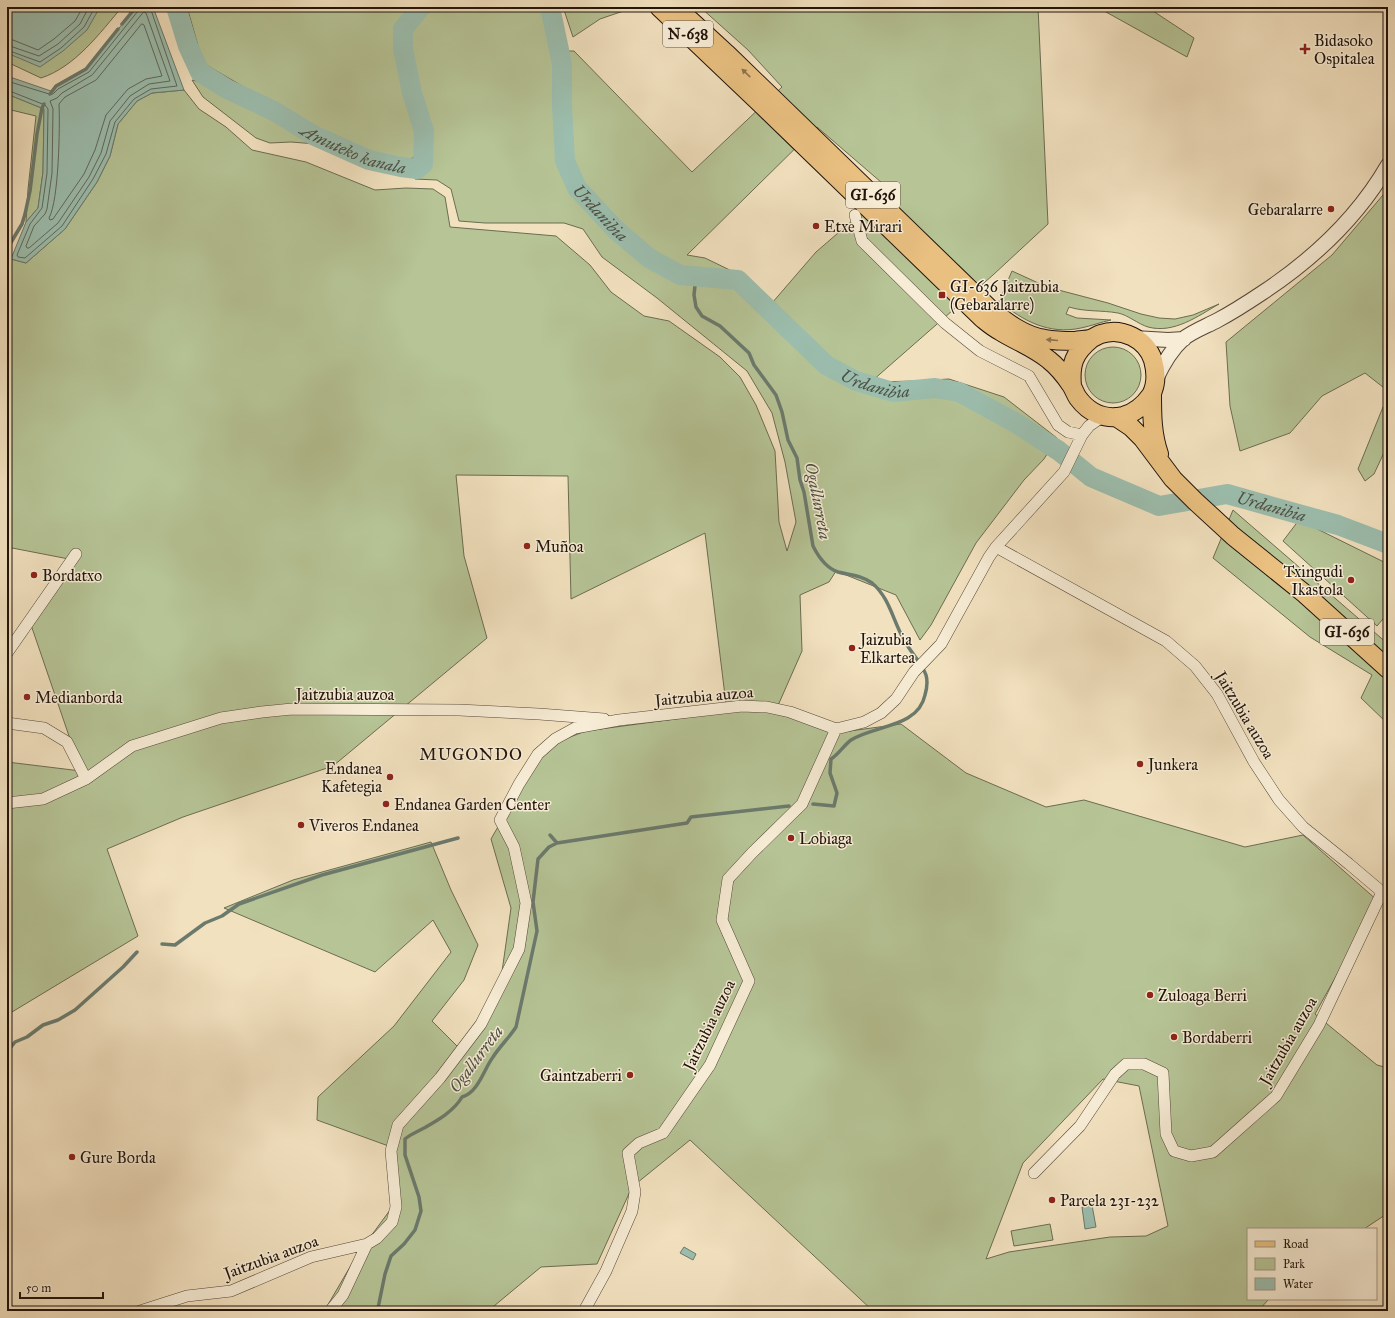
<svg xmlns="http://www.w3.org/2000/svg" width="1395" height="1318" font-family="'IM FELL Great Primer',serif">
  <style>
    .green { fill: #b6c496; stroke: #6c6c51; fill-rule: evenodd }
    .water { fill: #9cbeae; stroke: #6b7a6d }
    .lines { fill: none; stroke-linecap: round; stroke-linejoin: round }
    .shore { stroke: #5e695d; stroke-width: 1 }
    .stream { stroke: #6b7a6d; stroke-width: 3.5 }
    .river { stroke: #9cbeae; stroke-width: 20 }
    .minor-casing { stroke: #554739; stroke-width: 12 }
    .tertiary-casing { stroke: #554739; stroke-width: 16 }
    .primary-casing { stroke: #21140c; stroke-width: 20 }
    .minor { stroke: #f7ecd5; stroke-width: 11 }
    .tertiary { stroke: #f7ecd5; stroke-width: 14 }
    .primary { stroke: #e9c080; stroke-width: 18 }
    .oneway { fill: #8f734c }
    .poi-dot { fill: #8f2418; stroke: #f7ecd5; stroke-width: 1.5 }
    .labels { text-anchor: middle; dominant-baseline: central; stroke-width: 3; stroke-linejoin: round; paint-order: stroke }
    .shield { fill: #f7ecd5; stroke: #615548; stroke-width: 1 }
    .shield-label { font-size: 15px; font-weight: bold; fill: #21140c }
    .poi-label { font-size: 16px; fill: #21140c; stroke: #f7ecd5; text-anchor: start }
    .street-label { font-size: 16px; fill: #21140c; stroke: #f7ecd5 }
    .water-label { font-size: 17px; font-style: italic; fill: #4c5045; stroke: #f7ecd5 }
    .neighbourhood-label { font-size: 17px; letter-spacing: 1px; fill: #21140c; stroke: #f7ecd5 }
  </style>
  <rect width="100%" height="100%" fill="#f2e1bf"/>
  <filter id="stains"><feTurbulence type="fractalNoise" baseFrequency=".005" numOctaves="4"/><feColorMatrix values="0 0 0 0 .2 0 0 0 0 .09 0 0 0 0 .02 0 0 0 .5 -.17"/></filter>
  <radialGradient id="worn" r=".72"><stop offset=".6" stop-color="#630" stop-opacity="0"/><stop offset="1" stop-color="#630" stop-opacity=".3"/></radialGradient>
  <path class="green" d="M7,7H122C100,33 75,67 41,78L7,62Z
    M187,7H413L398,27L396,57L416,130L417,157L405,160L378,154L342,141L266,100L203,63Z
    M425,7L544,8L549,36L559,108L558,151L565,173L571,158L567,51H574L692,172L782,87L748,50L700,7H1038L1048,224L993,275L872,381L875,382L915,381L949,379L1004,397L1057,438L1044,459L1024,480L976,543L931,625L920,640L896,595L836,571L829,582L800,595L802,651L776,710L835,733L901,724L966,773L1046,807L1084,800L1245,847L1303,835L1378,901L1315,1014L1377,1065L1388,1068V1213L1364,1229H1248V1299H1269L1258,1311H873L690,1140L632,1187L597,1264L541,1267L488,1311H319L326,1308L357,1255L393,1206L394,1148L317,1120L318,1097L394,1026L451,952L433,920L375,972L224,908L293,880L431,842L451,890L478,945L464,980L432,1021L461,1050L498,1000L511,908L491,839L531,769L554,743L586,731L727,712L705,533L571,599L568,476L456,475L464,556L487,638L333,766L183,817L107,849L138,936L7,1015V762L81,771L30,622L74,560L7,547V260L11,259L26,263L65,229L97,182L110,156L118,124L137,101L152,93L184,90L199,109L226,127L252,150L306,162L375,190L406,188L433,189L445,197L450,227L556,236L590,265L611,292L644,316L669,321L720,357L740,377L756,405L775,451L779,522L787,551L796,522L785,462L772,413L747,371L657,298L602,257L583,229L564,223H485L459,221L451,189L437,180L415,179V175L431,166L430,136L407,41L414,21ZM817,127L889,189L816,252L772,303L738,274L705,258L687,255ZM1103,1079L1139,1086L1168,1226L1146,1236L1110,1237L1009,1252L986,1259L1023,1163Z
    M563,7H635L600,19L573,37Z
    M1097,7H1147L1194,38L1187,57Z
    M192,80L197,81L287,127L316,144L291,142L270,143L256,138L203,97Z
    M7,94L44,109L43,172L38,208L26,222L28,189L36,116L7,109Z
    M1388,187V391L1365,373L1322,396L1290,433L1240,451L1230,406L1226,342L1332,255L1383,195Z
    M1012,271L1047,287L1108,303L1141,314L1159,318L1175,319L1193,315L1219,304C1198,316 1174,334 1148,327C1138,324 1128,315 1118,313C1101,310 1085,312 1069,307L1066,314L1077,318L1111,320C1101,322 1091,326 1081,328C1049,335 1023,321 999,301Z
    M1085 375a28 28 0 1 1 56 0a28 28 0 1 1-56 0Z
    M1388,401V444L1374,474L1365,481L1358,469L1383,407Z
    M1233,510L1388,644V724L1361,698L1372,675L1310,637L1213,558Z
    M1299,520L1388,564V613L1377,626L1283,541Z
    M1050,1224L1053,1240L1014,1246L1011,1231Z"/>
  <path class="water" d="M7,7H100L87,30L63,51L40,67L7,53Z
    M136,7H153L184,90L152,93L137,101L118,124L110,156L97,182L65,229L26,263L11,259L26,222L38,208L43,172L44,109L7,94V76L51,91L56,86L86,69Z
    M1092,1205L1096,1227L1085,1229L1082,1207Z
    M684,1247L696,1254L693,1260L680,1253Z"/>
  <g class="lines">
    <path class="shore" d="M144,12L146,13L170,81L149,84L130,96L110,121L101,153L89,177L58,223L29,248H27L26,246L34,226L45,214L47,209L52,173L53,109L50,101L57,98L62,93L92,75Z
      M142,24L144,25L162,76L146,79L128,89L106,115L95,150L84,174L53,219L50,220L49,218C59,200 60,126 59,104L65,97L96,80Z
      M7,39L13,40L38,50L54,39L75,21L83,7
      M7,45L39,56L58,44L80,24L89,7
      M7,50L40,62L61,48L84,27L95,7
      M7,81L49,94H53L58,89L89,72L138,11V7
      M7,90L45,105L48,109L47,173L42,208L30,224L17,255L18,257L25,258L62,226L93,179L106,154L115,122L134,99L151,89L177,86L150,7"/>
    <path class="stream" d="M122,24L136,7
      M50,94L56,86L86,69L118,29
      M7,249L22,224L25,214L30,191L37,134L42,108L44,104
      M696,276L694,295L696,307L702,316L720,326L749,353L754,365L776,395L782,412L788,440L797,458L800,480L804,492L813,546C818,556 826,568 838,572C850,575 861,575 872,583C889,597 893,620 903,638C909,651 921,661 926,675C928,682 927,688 925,695C918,728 874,725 851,740C844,745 839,754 831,759L830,773L837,793L834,806L813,804
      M550,835L557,843
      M162,944L175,945L205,923L222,916L239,904L322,875L458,838
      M7,1052L15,1042L27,1037L43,1025L58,1020L75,1010L123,967L137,952
      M378,1308L385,1274L391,1256L404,1244L415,1230L421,1211L419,1197L405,1155V1139C411,1134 417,1132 424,1128C438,1120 454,1111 462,1097C478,1093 484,1069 493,1057C500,1046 509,1038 516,1027L537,931L533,902L538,859L549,847L557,843L687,823L691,817L789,806"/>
    <g class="river">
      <path id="s1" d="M176,7L188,46L200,72L227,89L274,111L313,135L369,160L401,167L417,169L423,164L424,131L412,93L403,49V29L421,7"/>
      <path id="s2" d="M550,7L562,64V106L565,161L577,188L616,230L649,258L680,275L738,280L826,365L856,381L893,392L935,388L959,392L1016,423L1059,451L1091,477L1159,506L1227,494L1338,525L1388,544"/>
    </g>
    <defs>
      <path id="minor" d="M855,215L862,241L945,323L980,351L1029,376L1058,425L1068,432L1082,435
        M996,547L1166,641L1195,666L1217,694L1254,762L1279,800L1303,827L1349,864L1388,897
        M7,653L76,554
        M7,723L44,728L67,742L86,779
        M7,803L43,799L86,779L132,746L221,718L262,712L292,709L459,710L539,714L604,719
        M1034,1173L1080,1126L1115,1074L1126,1064H1144L1163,1073L1166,1134L1174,1151L1191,1156L1213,1152L1276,1096L1319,1025L1382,892
        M140,1311L187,1296L231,1291L311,1257L367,1244
        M330,1311L343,1295L367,1244L377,1238L392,1222L396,1207L391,1151L398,1125L440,1078L481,1024L519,949L526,903L514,847L500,820L519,784L538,754L555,739L575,728L619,720L742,706L767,707L790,712L836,729
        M584,1311L606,1271L632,1211L635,1192L628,1153L639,1143L663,1133L710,1065L749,981L722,920L728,879L752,853L802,804L836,729L864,722L881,713L896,699L914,672L941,644L989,557L996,547L1064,472L1082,435L1089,426L1099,419L1107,417"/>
      <path id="tertiary" d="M1134,338L1168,340L1184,339
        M1156,379C1163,364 1171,350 1183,339C1193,331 1207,326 1218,320C1233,312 1247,303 1262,293C1312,260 1358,217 1388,165"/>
      <path id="primary" d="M659,7L763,106L983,319C988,323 994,328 1000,331C1016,341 1035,348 1049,360C1058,367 1065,376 1071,385C1074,389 1075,394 1078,398C1089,413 1105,420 1123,416C1135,413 1144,405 1151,395C1157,384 1156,371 1153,360C1146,339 1122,327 1101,334C1097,335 1094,338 1090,339C1086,340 1080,340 1075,341C1066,341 1055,341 1045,339C1024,336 1006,322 990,309L726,53L676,7
        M1072,386C1070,364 1074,353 1091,339
        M1152,393C1152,414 1152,434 1159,454
        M1116,417L1131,427L1143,439L1173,479L1195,501L1233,536L1305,594L1388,669"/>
    </defs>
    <use href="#minor" class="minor-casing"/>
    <use href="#tertiary" class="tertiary-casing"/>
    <use href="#primary" class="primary-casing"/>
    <use href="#minor" class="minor"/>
    <use href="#tertiary" class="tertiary"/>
    <use href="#primary" class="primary"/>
  </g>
  <defs><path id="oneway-solid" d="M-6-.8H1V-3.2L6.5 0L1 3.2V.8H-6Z"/></defs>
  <g class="oneway">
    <use href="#oneway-solid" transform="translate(746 73) rotate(-136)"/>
    <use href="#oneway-solid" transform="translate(1052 340) rotate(-175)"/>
  </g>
  <g class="poi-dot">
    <path d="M1303 43h4v4h4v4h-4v4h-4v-4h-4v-4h4z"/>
    <circle cx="1331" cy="209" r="4"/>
    <circle cx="816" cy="226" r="4"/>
    <rect x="938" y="291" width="8" height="8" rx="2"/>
    <circle cx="527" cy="546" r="4"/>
    <circle cx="34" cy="575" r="4"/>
    <circle cx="1351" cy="580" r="4"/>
    <circle cx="852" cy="648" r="4"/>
    <circle cx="27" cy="697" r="4"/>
    <circle cx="1140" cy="764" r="4"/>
    <circle cx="390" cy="777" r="4"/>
    <circle cx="386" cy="804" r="4"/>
    <circle cx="301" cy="825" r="4"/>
    <circle cx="791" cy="838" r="4"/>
    <circle cx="1150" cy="995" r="4"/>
    <circle cx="1174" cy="1037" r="4"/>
    <circle cx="630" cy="1075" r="4"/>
    <circle cx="72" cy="1157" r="4"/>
    <circle cx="1052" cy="1200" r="4"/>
  </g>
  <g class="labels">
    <g class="shield">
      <rect x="663" y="21" width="50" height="26" rx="3"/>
      <rect x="846" y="182" width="54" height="26" rx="3"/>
      <rect x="1320" y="619" width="54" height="26" rx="3"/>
    </g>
    <g class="shield-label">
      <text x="688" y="34">N-638</text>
      <text x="873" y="195">GI-636</text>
      <text x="1347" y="632">GI-636</text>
    </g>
    <g class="poi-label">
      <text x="1314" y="40">Bidasoko<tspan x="1314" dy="18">Ospitalea</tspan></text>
      <text x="1323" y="209" text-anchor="end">Gebaralarre</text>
      <text x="824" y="226">Etxe Mirari</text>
      <text x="950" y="286">GI-636 Jaitzubia<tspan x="950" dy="18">(Gebaralarre)</tspan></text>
      <text x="535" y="546">Muñoa</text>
      <text x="1343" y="571" text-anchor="end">Txingudi<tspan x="1343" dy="18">Ikastola</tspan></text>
      <text x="42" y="575">Bordatxo</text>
      <text x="860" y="639">Jaizubia<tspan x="860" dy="18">Elkartea</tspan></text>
      <text x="35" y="697">Medianborda</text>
      <text x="1148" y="764">Junkera</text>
      <text x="382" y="768" text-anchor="end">Endanea<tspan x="382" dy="18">Kafetegia</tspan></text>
      <text x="394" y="804">Endanea Garden Center</text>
      <text x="309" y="825">Viveros Endanea</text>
      <text x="799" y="838">Lobiaga</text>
      <text x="1158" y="995">Zuloaga Berri</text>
      <text x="1182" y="1037">Bordaberri</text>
      <text x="622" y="1075" text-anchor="end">Gaintzaberri</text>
      <text x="80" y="1157">Gure Borda</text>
      <text x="1060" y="1200">Parcela 231-232</text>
    </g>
    <g class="street-label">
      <text x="345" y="694">Jaitzubia auzoa</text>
      <text transform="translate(704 696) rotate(-5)">Jaitzubia auzoa</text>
      <text transform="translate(1245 715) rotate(59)">Jaitzubia auzoa</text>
      <text transform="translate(709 1025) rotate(-64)">Jaitzubia auzoa</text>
      <text transform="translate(1288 1041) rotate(-60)">Jaitzubia auzoa</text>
      <text transform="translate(271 1257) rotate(-20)">Jaitzubia auzoa</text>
    </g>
    <g class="water-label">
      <text stroke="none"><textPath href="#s1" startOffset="242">Amuteko kanala</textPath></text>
      <text stroke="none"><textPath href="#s2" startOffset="219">Urdanibia</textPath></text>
      <text stroke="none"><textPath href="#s2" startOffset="555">Urdanibia</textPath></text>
      <text transform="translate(818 501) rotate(79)">Ogallurreta</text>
      <text stroke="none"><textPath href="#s2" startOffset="987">Urdanibia</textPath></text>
      <text transform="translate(476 1059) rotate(-53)">Ogallurreta</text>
    </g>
    <g class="neighbourhood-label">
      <text x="471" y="754">MUGONDO</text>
    </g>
  </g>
  <rect width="1395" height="1318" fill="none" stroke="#f2e1bf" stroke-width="24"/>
  <rect x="8" y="8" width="1379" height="1302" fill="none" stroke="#21140c" stroke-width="2"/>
  <rect x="12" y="12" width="1371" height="1294" fill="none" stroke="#21140c"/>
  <rect x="1247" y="1228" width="130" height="72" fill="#f7ecd5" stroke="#a19685"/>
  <rect x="1255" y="1241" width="20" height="6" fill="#e9c080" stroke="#a19685"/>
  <text x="1283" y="1248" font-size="12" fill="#21140c">Road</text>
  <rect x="1255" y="1258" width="20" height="12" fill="#b6c496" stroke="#a19685"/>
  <text x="1283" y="1268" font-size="12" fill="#21140c">Park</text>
  <rect x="1255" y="1278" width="20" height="12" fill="#9cbeae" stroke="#a19685"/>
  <text x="1283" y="1288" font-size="12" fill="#21140c">Water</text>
  <path d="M20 1292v6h83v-6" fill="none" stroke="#21140c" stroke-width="2"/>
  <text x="26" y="1292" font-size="12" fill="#21140c" stroke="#f7ecd5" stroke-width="3" paint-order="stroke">50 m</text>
  <rect width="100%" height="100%" filter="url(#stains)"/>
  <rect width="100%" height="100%" fill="url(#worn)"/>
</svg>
